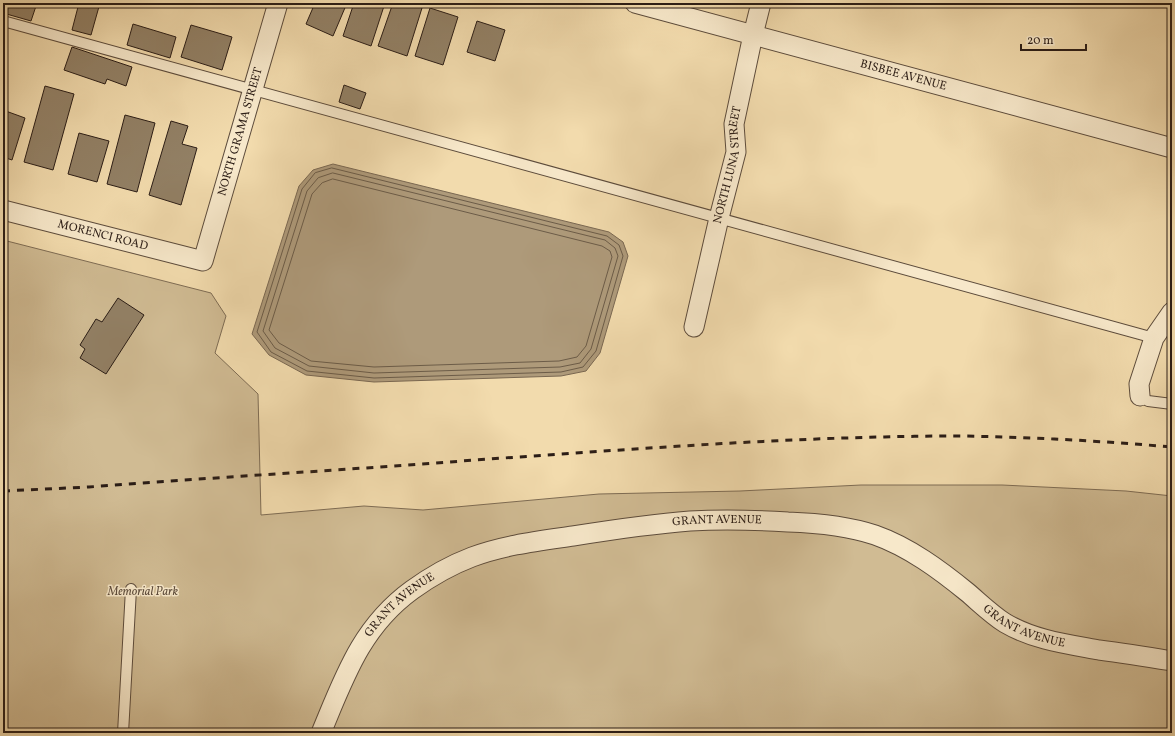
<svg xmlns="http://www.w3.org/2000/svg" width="1175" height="736" font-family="Vollkorn,serif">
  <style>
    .green { fill: #d0bb93; stroke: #7e6c54 }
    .water { fill: #ae9a7a; stroke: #7a6852 }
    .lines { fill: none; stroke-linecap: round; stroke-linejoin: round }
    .shore { stroke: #6c5c48; stroke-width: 1 }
    .building { fill: #928065; stroke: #2b1d16 }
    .service-casing { stroke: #5d4c3c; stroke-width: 12 }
    .minor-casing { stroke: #5d4c3c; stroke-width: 21 }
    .service { stroke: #f7e8ca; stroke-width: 10 }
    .minor { stroke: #f7e8ca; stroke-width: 19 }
    .rail { stroke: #2b1d16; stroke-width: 3; stroke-dasharray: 7 7; stroke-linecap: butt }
    .labels { text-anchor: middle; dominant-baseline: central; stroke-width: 3; stroke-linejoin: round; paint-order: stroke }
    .street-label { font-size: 12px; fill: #2b1d16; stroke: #f7e8ca }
    .park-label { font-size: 12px; font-style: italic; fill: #5d4c3c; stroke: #f7e8ca }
  </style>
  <rect width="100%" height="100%" fill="#f2dbad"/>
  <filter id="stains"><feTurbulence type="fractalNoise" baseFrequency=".005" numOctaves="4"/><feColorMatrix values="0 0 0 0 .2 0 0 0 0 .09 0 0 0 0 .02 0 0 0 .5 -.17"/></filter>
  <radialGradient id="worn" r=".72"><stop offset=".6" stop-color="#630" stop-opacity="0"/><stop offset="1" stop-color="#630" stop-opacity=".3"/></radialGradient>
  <path class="green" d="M3,240L211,293L226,316L215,353L258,394L261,515L364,506L423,510L599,494L740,491L861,485H1002L1126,491L1172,496V733H3Z"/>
  <path class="water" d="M333,164L609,232L623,242L628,256L600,353L586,371L561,376L374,382L306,375L269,355L252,334L299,186L313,170Z"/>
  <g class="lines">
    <path class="shore" d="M332,168L607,236L619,245L623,256L596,351L583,367L561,372L374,378L307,371L271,352L257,332L302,189L315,173Z
      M333,173L605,240L615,248L618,256L591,349L580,363L560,367L374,373L309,366L275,348L263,331L307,191L318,178Z
      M333,179L602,246L610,251L612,257L586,346L577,357L559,361L374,367L311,361L279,343L269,330L312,194L322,183Z"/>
  </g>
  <path class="building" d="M3,3H37L31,21L3,13Z
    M79,3H100L91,35L72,30Z
    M315,3H347L333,36L306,24Z
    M354,3H385L371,46L343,36Z
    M393,3H407L422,8L407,56L378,46Z
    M430,8L458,17L443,65L415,56Z
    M477,21L505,30L495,61L467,52Z
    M133,24L176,37L170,58L127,45Z
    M191,25L232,37L222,70L181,57Z
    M72,47L132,67L126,86L107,79L105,84L64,70Z
    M344,85L366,93L360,109L339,102Z
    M45,86L74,94L53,170L24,162Z
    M3,110L25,118L12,160L3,157Z
    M125,115L155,123L137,192L107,184Z
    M171,121L188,126L182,144L197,148L181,205L149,195Z
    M79,133L109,141L97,182L68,174Z
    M118,298L144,315L106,374L80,358L85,349L80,345L96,319L102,322Z"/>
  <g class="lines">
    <defs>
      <path id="service" d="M3,21L1154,338
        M1140,396L1148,401L1172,404
        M123,733L131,589"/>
      <g id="minor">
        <path id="s1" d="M635,3L1172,148"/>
        <path id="s2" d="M3,210L203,261L278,3"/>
        <path id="s3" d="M694,327L719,218L736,152L734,124L753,35L761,3"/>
        <path d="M1140,396L1139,384L1154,338L1172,312"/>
        <path id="s4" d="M321,733C344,678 361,627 412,590C430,577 451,565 472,557C504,545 539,541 573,536C611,530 651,524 690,521C723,519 756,520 788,522C817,523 848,526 875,535C909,547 940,570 967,592C980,603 991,614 1005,623C1034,640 1066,644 1099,650C1123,653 1148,657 1172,661"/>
      </g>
    </defs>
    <use href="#service" class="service-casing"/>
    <use href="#minor" class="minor-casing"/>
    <use href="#service" class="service"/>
    <use href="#minor" class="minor"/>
    <path class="rail" d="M3,491L89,487C218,477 347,470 475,460C636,449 798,436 960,436C1031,437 1101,441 1172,447"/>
  </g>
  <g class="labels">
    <g class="street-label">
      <text stroke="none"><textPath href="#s1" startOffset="278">BISBEE AVENUE</textPath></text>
      <text stroke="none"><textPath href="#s2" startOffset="341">NORTH GRAMA STREET</textPath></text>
      <text stroke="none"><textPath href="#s3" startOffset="166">NORTH LUNA STREET</textPath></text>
      <text stroke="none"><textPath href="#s2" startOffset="103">MORENCI ROAD</textPath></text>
      <text stroke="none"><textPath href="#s4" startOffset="489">GRANT AVENUE</textPath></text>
      <text stroke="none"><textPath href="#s4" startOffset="153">GRANT AVENUE</textPath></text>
      <text stroke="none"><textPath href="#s4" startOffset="825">GRANT AVENUE</textPath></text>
    </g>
    <g class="park-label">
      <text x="143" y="592">Memorial Park</text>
    </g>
  </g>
  <rect width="1175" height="736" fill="none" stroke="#f2dbad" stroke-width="16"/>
  <rect x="4" y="4" width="1167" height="728" fill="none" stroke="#2b1d16" stroke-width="2"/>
  <rect x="8" y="8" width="1159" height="720" fill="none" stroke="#2b1d16"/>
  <path d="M1021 44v6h65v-6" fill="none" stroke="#2b1d16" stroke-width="2"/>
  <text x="1027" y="44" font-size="12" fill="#2b1d16" stroke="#f7e8ca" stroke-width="3" paint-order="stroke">20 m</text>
  <rect width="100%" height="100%" filter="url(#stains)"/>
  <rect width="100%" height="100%" fill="url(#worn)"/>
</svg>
